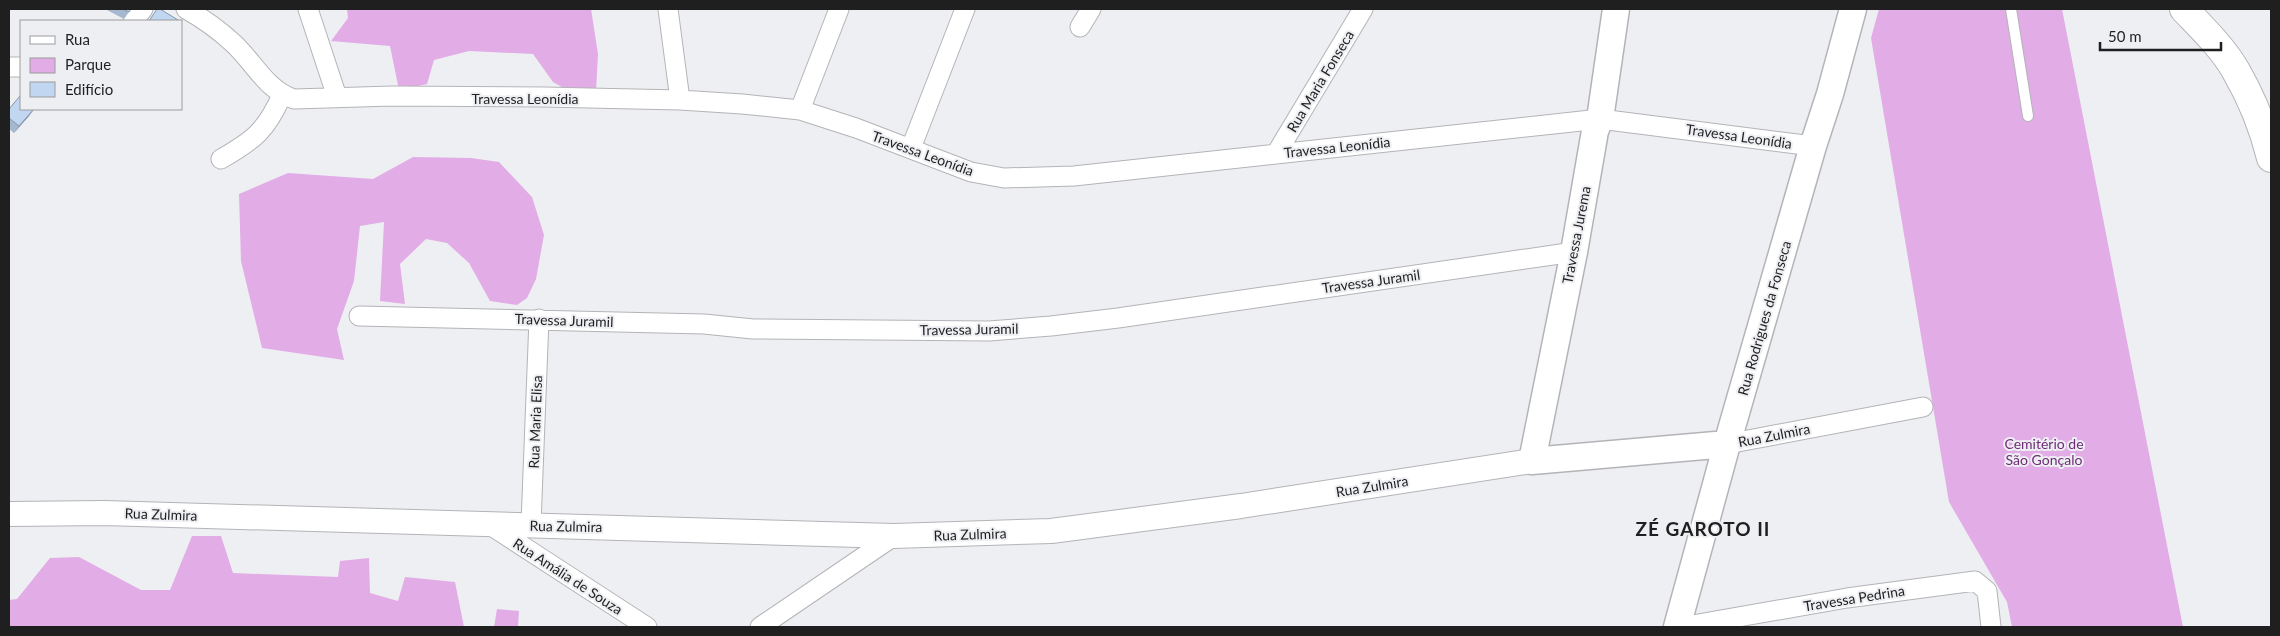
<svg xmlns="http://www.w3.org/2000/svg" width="2280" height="636" font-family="Lato,sans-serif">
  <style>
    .green { fill: #e2ace7 }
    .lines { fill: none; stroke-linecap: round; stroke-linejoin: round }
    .service-casing { stroke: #b4b4b8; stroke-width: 12 }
    .minor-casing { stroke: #b4b4b8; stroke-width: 21 }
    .tertiary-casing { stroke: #b4b4b8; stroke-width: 26 }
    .secondary-casing { stroke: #b4b4b8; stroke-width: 29 }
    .primary-casing { stroke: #b4b4b8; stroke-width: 30 }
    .service { stroke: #fff; stroke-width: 10 }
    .minor { stroke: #fff; stroke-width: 19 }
    .tertiary { stroke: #fff; stroke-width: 24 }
    .secondary { stroke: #fff; stroke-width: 26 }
    .primary { stroke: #fff; stroke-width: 28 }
    .wall { fill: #a5b8cf }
    .shaded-wall { fill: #8696a9 }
    .building { fill: #c0d6f1; stroke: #8696a9 }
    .labels { text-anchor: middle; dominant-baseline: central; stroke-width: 4; stroke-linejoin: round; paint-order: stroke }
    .street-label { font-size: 14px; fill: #1f1f20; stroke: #eeeff2 }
    .park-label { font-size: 14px; fill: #702a78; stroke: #eeeff2 }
    .district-label { font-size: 19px; font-weight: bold; letter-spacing: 1px; fill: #1f1f20; stroke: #eeeff2 }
  </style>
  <rect width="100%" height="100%" fill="#eeeff2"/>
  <path class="green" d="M347,9H591L598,54L596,91L574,94L553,82L533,54L469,51L434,60L427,84L399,90L390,46L331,41L348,18Z
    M1879,9H2062L2183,627H2012L2007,602L1949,502L1871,38Z
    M413,157L471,158L499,162L532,197L544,235L536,279L527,298L517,305L490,301L469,263L447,243L426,239L400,264L405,304L380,301L384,222L360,226L354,281L337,329L344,360L262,348L241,261L239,194L288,173L373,179Z
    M192,536H221L233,573L338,577L340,561L369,558L370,593L398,601L405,577L455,582L464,627H9V600L17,599L50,558L79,557L141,590H170Z
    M497,609L519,611L518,627H494Z"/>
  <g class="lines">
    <defs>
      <path id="service" d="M2011,9L2028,116"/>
      <path id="minor" d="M186,9C202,18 219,30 233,43C253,61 267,91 294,99L392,96L544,97L680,100L742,104L800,110L856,128L971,172L1004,178L1074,176L1600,119L1813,146
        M308,9L337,97
        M668,9L680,100
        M133,21L143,9
        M1080,27L1091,9
        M9,67H21
        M800,110L839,9
        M911,148L965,9
        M1276,154L1363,9
        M221,159C254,140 266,131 282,95
        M359,316L704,324L753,329L989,331L1051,326L1118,318L1574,252
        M1727,444L1923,407
        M531,524L539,319
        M490,525L647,627
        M760,627L894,536
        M1681,627L1847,598L1975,581L1987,591L1991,627"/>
      <path id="tertiary" d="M9,514L104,513L894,536L1051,531L1241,506L1532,461"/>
      <path id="secondary" d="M1616,9L1600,119L1595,131L1574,252L1532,461L1727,444
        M1677,627L1727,444L1813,146L1830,94L1853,9"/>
      <path id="primary" d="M2184,9C2202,28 2223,48 2236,71C2251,97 2264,129 2271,158"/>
    </defs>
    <use href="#service" class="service-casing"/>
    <use href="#minor" class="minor-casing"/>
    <use href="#tertiary" class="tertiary-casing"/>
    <use href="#secondary" class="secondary-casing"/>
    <use href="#primary" class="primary-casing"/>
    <use href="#service" class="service"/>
    <use href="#minor" class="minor"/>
    <use href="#tertiary" class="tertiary"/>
    <use href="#secondary" class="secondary"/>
    <use href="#primary" class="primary"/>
  </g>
  <path class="wall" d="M108,9H131L124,19L107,10Z
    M9,109H34L29,116L14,133L9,129Z"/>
  <path class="shaded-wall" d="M34,109L29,116L14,133L19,126Z"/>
  <path class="building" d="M123,9H131L129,12Z
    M157,9H160L178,20V21H149Z
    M20,96L21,98V109H34L19,126L9,118V109Z"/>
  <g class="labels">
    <g class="street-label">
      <text transform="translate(1320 81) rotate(-59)">Rua Maria Fonseca</text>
      <text x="525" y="98">Travessa Leonídia</text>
      <text transform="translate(1739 136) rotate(8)">Travessa Leonídia</text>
      <text transform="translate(1337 147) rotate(-6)">Travessa Leonídia</text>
      <text transform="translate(923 153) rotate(20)">Travessa Leonídia</text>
      <text transform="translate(1576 235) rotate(-79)">Travessa Jurema</text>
      <text transform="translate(1371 281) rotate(-8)">Travessa Juramil</text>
      <text transform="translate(1764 318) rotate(-74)">Rua Rodrigues da Fonseca</text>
      <text transform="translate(564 320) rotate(2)">Travessa Juramil</text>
      <text transform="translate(969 329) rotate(-1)">Travessa Juramil</text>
      <text transform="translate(535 422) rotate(-88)">Rua Maria Elisa</text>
      <text transform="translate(1774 435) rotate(-11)">Rua Zulmira</text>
      <text transform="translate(1372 486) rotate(-9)">Rua Zulmira</text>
      <text transform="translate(161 514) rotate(2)">Rua Zulmira</text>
      <text transform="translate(566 526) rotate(1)">Rua Zulmira</text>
      <text transform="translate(970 534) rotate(-2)">Rua Zulmira</text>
      <text transform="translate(568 576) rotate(33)">Rua Amália de Souza</text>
      <text transform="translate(1854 598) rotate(-9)">Travessa Pedrina</text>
    </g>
    <g class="park-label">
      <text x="2044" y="443">Cemitério de<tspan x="2044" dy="16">São Gonçalo</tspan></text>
    </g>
    <g class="district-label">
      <text x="1703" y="528">ZÉ GAROTO II</text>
    </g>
  </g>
  <rect width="2280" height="636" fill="none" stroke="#1f1f20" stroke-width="20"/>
  <rect x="20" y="20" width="162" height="90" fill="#eeeff2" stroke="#9b9c9e"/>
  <rect x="30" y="36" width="25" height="8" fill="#ffffff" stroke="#9b9c9e"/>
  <text x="65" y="45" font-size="15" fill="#1f1f20">Rua</text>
  <rect x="30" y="58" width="25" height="15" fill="#e2ace7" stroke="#9b9c9e"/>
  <text x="65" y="70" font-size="15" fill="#1f1f20">Parque</text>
  <rect x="30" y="82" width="25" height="15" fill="#c0d6f1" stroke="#9b9c9e"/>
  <text x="65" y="95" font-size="15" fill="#1f1f20">Edifício</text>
  <path d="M2100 42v8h121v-8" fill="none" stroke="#1f1f20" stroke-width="2.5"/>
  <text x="2108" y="42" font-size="15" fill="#1f1f20" stroke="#eeeff2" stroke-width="4" paint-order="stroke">50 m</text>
</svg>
